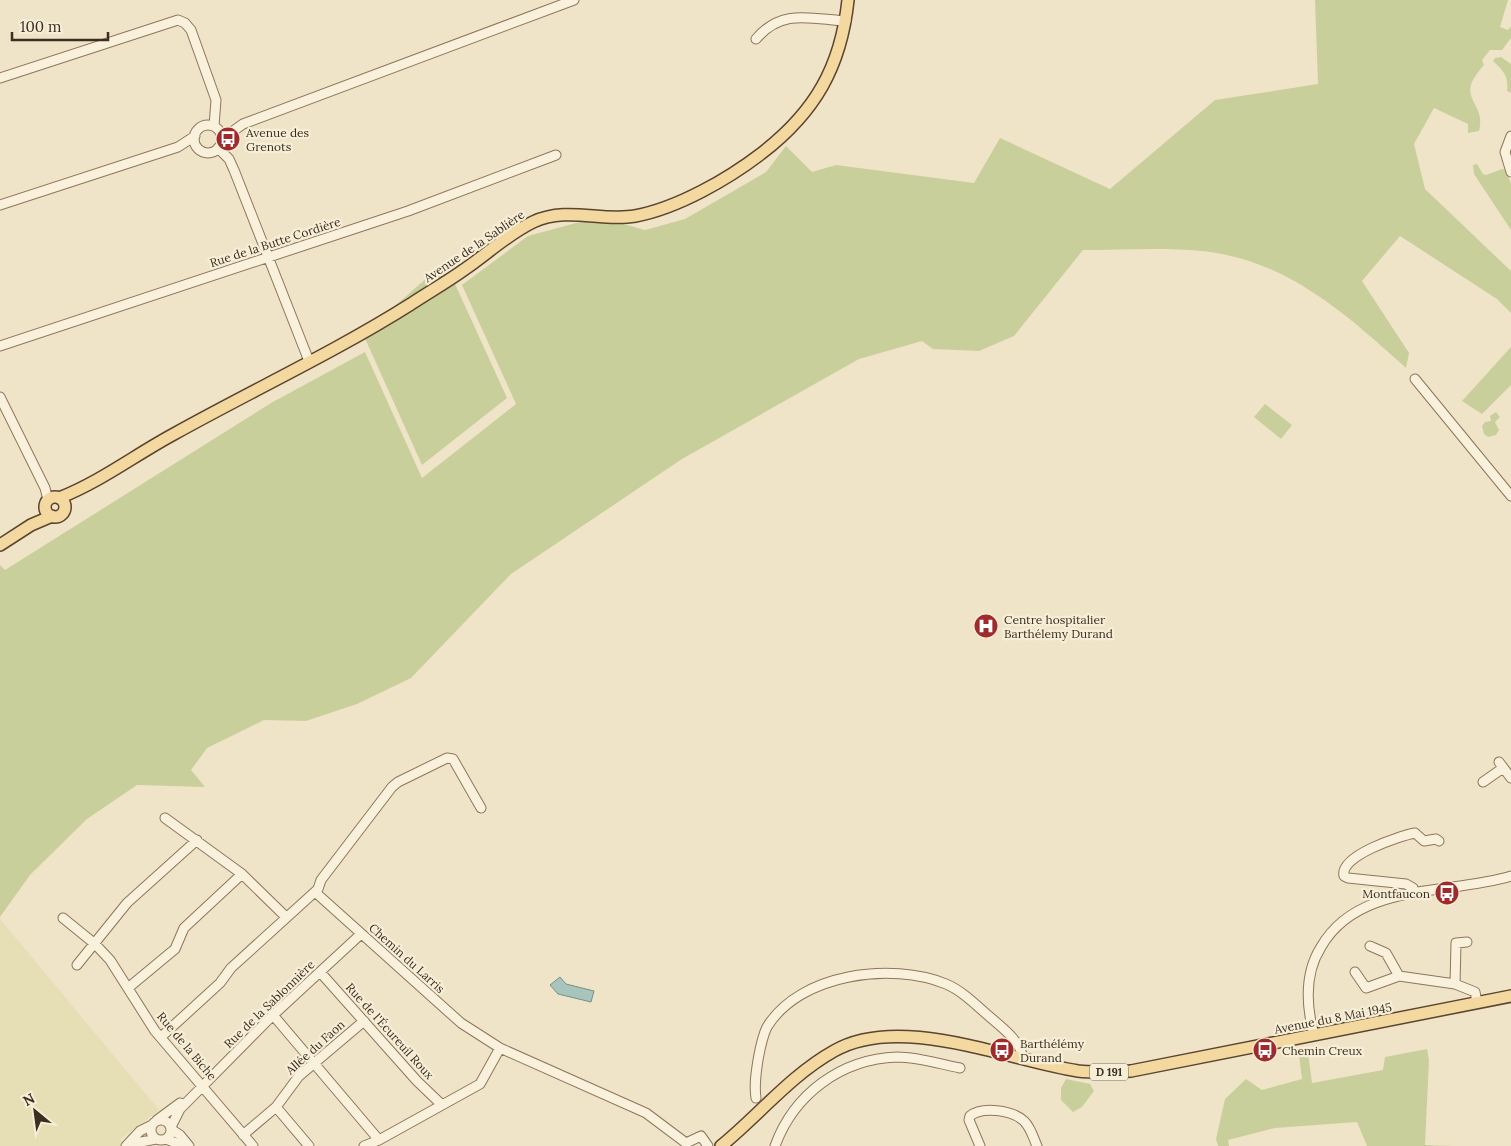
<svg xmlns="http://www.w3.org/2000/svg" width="1511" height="1146" font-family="Lora,serif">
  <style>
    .farmland { fill: #e6deb5 }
    .green { fill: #c9cf9b }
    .water { fill: #a9c4bc; stroke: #6f938a }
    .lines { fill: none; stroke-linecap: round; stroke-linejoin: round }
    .minor-casing { stroke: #8d765c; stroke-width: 11 }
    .major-casing { stroke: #5b4430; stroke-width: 14 }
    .minor { stroke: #faf1dc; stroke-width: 9 }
    .major { stroke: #f3d9a0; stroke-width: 11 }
    .labels { text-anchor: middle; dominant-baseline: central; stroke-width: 4.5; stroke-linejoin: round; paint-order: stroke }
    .shield { fill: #f7eed8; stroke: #756857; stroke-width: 1 }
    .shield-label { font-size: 11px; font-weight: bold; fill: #3d2e20 }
    .poi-label { font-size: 12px; fill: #3d2e20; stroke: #f7eed8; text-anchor: start }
    .street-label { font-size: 12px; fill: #3d2e20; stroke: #f7eed8 }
  </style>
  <rect width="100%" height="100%" fill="#f0e4c8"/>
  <path class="farmland" d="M0,919L159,1110L120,1139L124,1146H0Z"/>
  <path class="green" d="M1315,0H1508L1500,27L1508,30L1511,26V38L1502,50H1490L1482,60L1484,65C1452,100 1487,100 1479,131L1468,133V124L1434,108L1414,144L1425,189L1511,271V313L1497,299L1400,236L1362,281L1409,353L1406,368C1346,314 1286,259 1201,251C1163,247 1122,250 1083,250L1014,336L979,351L933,349L922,341L859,359L682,459L511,574L411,678L357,704L306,721L264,720L207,748L191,770L205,787L137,785L87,819L30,875L0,917V565L5,570L271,403L365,352L422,478L516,404L462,285L528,236L598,217L645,230L685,219L766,172L786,146L812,172L836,165L974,183L1000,138L1110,189L1215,100L1318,84Z
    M1501,57L1511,64V93L1507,91C1509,77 1503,70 1493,61L1495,58Z
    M1477,164L1483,174L1486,175L1502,169L1506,170L1511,184V230L1474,174L1473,165Z
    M445,262L507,398L422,465L363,334Z
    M1511,347V385L1482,414L1462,401Z
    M1265,404L1292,425L1281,439L1254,417Z
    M1496,412L1500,417L1495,422L1499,430L1496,435L1488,437L1484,434L1482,426L1485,422L1491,421L1490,416Z
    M1427,1049L1429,1060L1425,1145L1452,1146H1367L1357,1122L1275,1128L1228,1140L1229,1146H1218L1216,1139L1225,1099L1246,1079L1262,1090L1302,1079L1299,1055L1308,1052L1312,1083L1383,1070L1385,1057Z
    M1066,1079L1090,1084L1094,1091L1082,1107L1073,1112L1061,1100V1088Z"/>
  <path class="water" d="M560,977L566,984L594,991L591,1002L558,994L550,985Z"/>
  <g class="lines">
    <defs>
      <path id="minor" d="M756,39C782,8 811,19 846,21
        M0,78L178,20L185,23L191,30L216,100L214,126
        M194 139a14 14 0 1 1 28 0a14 14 0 1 1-28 0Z
        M1511,136L1505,152L1511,172
        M222,139L243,124L574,0
        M218,148L229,159L234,170L309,361
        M0,205L178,147L195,136
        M0,346L408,211L556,155
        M1415,379L1511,496
        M0,397L45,488L48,500
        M1499,762L1511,778
        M1483,782L1503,768
        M165,818L242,874L286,917
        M315,892L461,1023L500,1048L646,1113L686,1143L701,1136L708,1146
        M1414,894L1413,888L1406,884L1348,878L1344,876C1339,856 1399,836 1415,833L1424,841L1436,839L1439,841
        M63,918L95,944L110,960L155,1031L253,1146
        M1467,942L1456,943L1455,984L1475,992L1477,1002
        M1370,946L1386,953L1399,976
        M77,965L127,903L197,840
        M320,972L417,1081L442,1105
        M1355,972L1366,988L1399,976L1455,984
        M128,988L175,949L184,928L242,874
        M273,1015L379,1140
        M1314,1035C1306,1005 1304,974 1321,947C1358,882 1449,895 1511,876
        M161,1037L220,983L231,968L318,889L321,880L392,787L398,782L447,758L453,759L481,808
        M756,1098C754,1085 756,1073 758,1060C760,1049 762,1037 767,1027C800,973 892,962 946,984C963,991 978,1007 991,1018C1004,1029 1021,1042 1023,1059
        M276,1107L309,1146
        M151 1130a10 10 0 1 1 20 0a10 10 0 1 1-20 0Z
        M157,1120L180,1103
        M171,1127L180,1109L270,1018L361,934
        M171,1129L180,1135L189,1146
        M243,1135L276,1107L299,1076L364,1021
        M166,1139L183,1146
        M127,1145L156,1139
        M126,1146L140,1131L152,1125
        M364,1146L379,1140L480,1084L500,1048
        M775,1146C794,1094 841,1059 897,1057C918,1057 940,1064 960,1068
        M980,1146L969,1120L970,1116C982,1106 1012,1110 1024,1121C1031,1128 1033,1137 1037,1146"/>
      <path id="major" d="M45 507a10 10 0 1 1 20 0a10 10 0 1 1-20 0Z
        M59,498C100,482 135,455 174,434C253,390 335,352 411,304C429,292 447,282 465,269C487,254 508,234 533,222C567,206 601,222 635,216C678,208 728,179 762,153C815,112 841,67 848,0
        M0,545L31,525L52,516
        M721,1146C759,1115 791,1075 834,1051C900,1013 1007,1060 1078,1071C1095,1073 1113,1072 1131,1071L1511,996"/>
    </defs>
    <use href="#minor" class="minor-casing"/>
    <use href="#major" class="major-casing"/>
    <use href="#minor" class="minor"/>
    <use href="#major" class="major"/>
  </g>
  <defs>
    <symbol id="bus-disc" viewBox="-11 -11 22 22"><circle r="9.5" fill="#9e2a2b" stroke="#f7eed8"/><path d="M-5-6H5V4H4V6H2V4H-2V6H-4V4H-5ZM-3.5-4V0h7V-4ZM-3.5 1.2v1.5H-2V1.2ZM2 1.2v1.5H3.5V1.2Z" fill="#fff"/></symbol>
    <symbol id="hospital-disc" viewBox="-11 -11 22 22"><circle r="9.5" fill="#9e2a2b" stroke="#f7eed8"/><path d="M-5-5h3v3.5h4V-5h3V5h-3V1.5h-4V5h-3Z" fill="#fff"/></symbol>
  </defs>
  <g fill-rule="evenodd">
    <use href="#bus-disc" x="214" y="125" width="28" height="28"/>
    <use href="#hospital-disc" x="972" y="612" width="28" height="28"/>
    <use href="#bus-disc" x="1433" y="879" width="28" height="28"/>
    <use href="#bus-disc" x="988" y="1036" width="28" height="28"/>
    <use href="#bus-disc" x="1251" y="1036" width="28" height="28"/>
  </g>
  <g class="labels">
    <rect class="shield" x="1090" y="1063.5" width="38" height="17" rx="4"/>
    <g class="shield-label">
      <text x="1109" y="1072">D 191</text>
    </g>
    <g class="poi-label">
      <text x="246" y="132">Avenue des<tspan x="246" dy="14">Grenots</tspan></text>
      <text x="1004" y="619">Centre hospitalier<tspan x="1004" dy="14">Barthélemy Durand</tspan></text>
      <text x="1430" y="893" text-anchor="end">Montfaucon</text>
      <text x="1020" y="1043">Barthélémy<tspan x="1020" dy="14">Durand</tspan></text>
      <text x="1282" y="1050">Chemin Creux</text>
    </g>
    <g class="street-label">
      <text transform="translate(275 242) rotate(-18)">Rue de la Butte Cordière</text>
      <text transform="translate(474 246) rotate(-34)">Avenue de la Sablière</text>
      <text transform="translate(407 958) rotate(42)">Chemin du Larris</text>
      <text transform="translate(269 1004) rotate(-44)">Rue de la Sablonnière</text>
      <text transform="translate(1333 1018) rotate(-11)">Avenue du 8 Mai 1945</text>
      <text transform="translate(390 1031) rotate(48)">Rue de l'Écureuil Roux</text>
      <text transform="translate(187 1046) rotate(50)">Rue de la Biche</text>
      <text transform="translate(315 1047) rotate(-42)">Allée du Faon</text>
    </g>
  </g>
  <g transform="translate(35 1111) rotate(331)" stroke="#f7eed8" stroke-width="4" paint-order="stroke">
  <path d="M0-4L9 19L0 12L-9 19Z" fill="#3d2e20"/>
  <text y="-8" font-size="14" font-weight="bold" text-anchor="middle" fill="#3d2e20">N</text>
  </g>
  <path d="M12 32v8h96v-8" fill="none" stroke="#3d2e20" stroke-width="2.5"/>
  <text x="20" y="32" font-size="15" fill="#3d2e20" stroke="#f7eed8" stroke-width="4" paint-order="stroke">100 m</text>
</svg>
